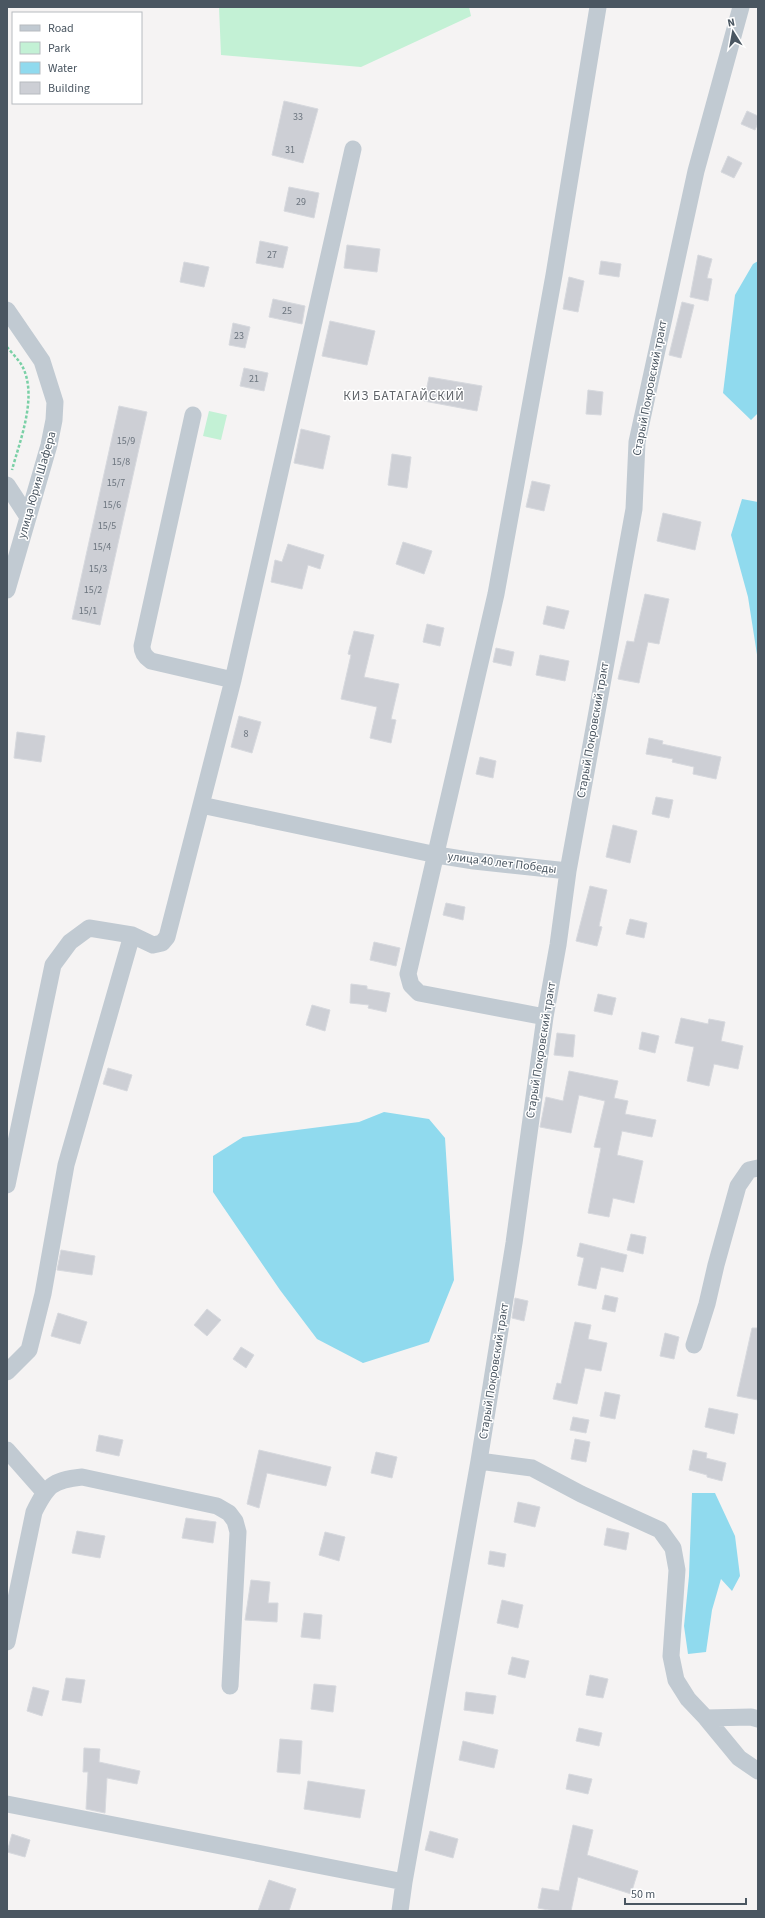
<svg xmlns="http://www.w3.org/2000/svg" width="765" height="1918" font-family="'Source Sans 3',sans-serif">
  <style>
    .green { fill: #c3f1d5 }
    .water { fill: #90daee }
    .building { fill: #cdcfd5; stroke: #d7d9de }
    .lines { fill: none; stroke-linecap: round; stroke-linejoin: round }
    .path { stroke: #7ad0a6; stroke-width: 2.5; stroke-dasharray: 3 2; stroke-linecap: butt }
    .minor { stroke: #c1cad2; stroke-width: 17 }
    .labels { text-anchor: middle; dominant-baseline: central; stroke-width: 3; stroke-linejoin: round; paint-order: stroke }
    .number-label { font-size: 10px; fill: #6b747e }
    .street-label { font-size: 12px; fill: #4a5661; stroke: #fff }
    .neighbourhood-label { font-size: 13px; letter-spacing: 1px; fill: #5f6368; stroke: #fff }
  </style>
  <rect width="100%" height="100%" fill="#f5f3f3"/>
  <path class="green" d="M219,7H469L471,16L361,67L221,55Z
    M209,411L227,415L221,440L203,436Z"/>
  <path class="water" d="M758,261V413L751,420L723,393L735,295L753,264Z
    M742,499L758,502V661L748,597L731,535Z
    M384,1112L429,1119L445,1138L454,1280L429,1342L363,1363L317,1339L280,1290L213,1192V1156L243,1137L359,1122Z
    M692,1493H715L735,1536L740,1576L732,1591L721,1579L712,1610L706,1652L688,1654L684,1626L689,1576Z"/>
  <path class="building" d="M284,101L318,109L303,163L272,155Z
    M747,111L758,116V123L755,130L741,124Z
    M728,156L742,163L734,178L721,172Z
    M289,187L319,193L314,218L284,211Z
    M260,241L288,247L283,268L256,263Z
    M347,245L380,249L377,272L344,268Z
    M698,255L712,259L707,278L712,279L708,301L690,297Z
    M601,261L621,264L619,277L599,274Z
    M184,262L209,267L204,287L180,282Z
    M569,277L584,281L578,312L563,309Z
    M273,299L305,306L302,324L269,317Z
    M682,302L694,305L681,358L669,355Z
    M330,321L375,331L367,365L322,356Z
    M233,323L250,327L245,348L229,345Z
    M244,368L268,373L264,391L240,386Z
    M429,377L482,386L477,411L424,401Z
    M588,390L603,392L601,415L586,414Z
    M119,406L147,412L100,625L72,619Z
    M301,429L330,436L323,469L294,463Z
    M392,454L411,457L407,488L388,485Z
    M532,481L550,485L544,511L526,507Z
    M663,513L701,522L695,550L657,541Z
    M403,542L432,551L424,574L396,564Z
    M288,544L324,555L320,569L308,565L302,589L271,582L275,560L282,562Z
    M645,594L669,599L659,644L648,642L639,683L618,679L627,641L634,642Z
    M547,606L569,611L564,629L543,624Z
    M427,624L444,628L440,646L423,642Z
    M354,631L374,635L364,677L399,684L391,719L396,720L391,743L370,738L377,707L341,699L351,655L348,654Z
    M496,648L514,652L511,666L493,662Z
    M540,655L569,661L565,681L536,675Z
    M239,716L261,722L252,753L231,747Z
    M17,732L45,736L41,762L14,758Z
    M649,738L663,741L662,744L721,757L716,779L693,774L694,767L672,762L673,759L646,754Z
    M480,757L496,761L493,778L476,774Z
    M656,797L673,800L669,818L652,814Z
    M613,825L637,831L630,863L606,857Z
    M590,886L607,890L599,926L602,927L597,946L576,941Z
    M446,903L465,907L463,920L443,915Z
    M630,919L647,923L644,938L626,934Z
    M374,942L400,948L396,966L370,960Z
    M351,984L367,986V989L390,993L386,1012L368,1008L369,1005L350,1003Z
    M598,994L616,998L612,1015L594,1011Z
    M312,1005L330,1010L325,1031L306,1025Z
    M681,1018L708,1024L709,1019L725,1022L721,1041L743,1046L738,1069L714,1064L709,1086L687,1081L694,1047L675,1043Z
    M642,1032L659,1036L655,1053L639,1049Z
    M557,1033L575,1035L573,1057L554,1055Z
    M108,1068L132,1075L127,1091L103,1084Z
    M569,1071L618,1081L614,1098L628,1101L625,1114L656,1120L652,1137L622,1131L617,1155L643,1161L634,1203L613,1198L609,1217L588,1213L601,1148L594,1147L605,1101L579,1095L571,1133L540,1127L546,1097L563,1101Z
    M631,1234L646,1237L643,1254L627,1250Z
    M580,1243L627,1255L623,1272L601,1267L596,1289L578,1285L584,1258L577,1256Z
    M61,1250L95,1256L92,1275L57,1270Z
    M605,1295L618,1298L615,1312L602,1309Z
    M515,1298L528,1301L524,1321L512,1318Z
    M207,1309L221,1320L207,1336L194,1325Z
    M58,1313L87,1322L80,1344L51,1336Z
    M575,1322L591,1325L588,1339L607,1343L601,1371L585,1368L577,1404L553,1399L557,1383L561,1384Z
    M752,1328H758V1400L737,1396Z
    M665,1333L679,1337L674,1359L660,1356Z
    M241,1347L254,1355L246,1368L233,1359Z
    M605,1392L620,1395L615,1419L600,1416Z
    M709,1408L738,1414L734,1434L705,1427Z
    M573,1417L589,1420L586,1433L570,1430Z
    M99,1435L123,1440L119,1456L96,1451Z
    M575,1439L590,1442L586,1462L571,1459Z
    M259,1450L331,1467L326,1486L267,1473L259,1508L247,1504Z
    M693,1450L707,1453L706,1458L726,1463L722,1481L707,1477V1475L689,1470Z
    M376,1452L397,1457L392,1478L371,1473Z
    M518,1502L540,1507L535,1527L514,1522Z
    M186,1518L216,1522L213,1543L182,1538Z
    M607,1528L629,1533L626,1550L604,1545Z
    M77,1531L105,1536L100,1558L72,1553Z
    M325,1532L345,1537L339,1561L319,1555Z
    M490,1551L506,1554L504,1567L488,1564Z
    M251,1580L270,1582L268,1603H278L277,1622L245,1620Z
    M502,1600L523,1605L518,1628L497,1623Z
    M304,1613L322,1615L320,1639L301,1637Z
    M512,1657L529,1661L525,1678L508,1674Z
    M590,1675L608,1679L603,1698L586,1695Z
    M66,1678L85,1680L81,1703L62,1700Z
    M314,1684L336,1686L333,1712L311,1709Z
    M33,1687L49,1691L42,1716L27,1711Z
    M466,1692L496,1696L493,1714L464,1710Z
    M579,1728L602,1733L599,1746L576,1741Z
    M280,1739L302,1741L300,1774L277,1772Z
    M463,1741L498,1750L494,1768L459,1760Z
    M84,1748L100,1749L99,1762L140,1771L137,1784L107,1778L105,1813L86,1809L88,1772H83Z
    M569,1774L592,1779L588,1794L566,1789Z
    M308,1781L365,1790L360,1818L304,1809Z
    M573,1825L593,1830L587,1855L638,1871L631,1894L578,1877L571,1911H554L538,1908L542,1888L559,1891Z
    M430,1831L458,1839L453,1858L425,1850Z
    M12,1834L30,1840L25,1857L7,1852Z
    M269,1880L296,1889L289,1911H258Z"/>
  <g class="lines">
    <path class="path" d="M7,347C11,352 17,358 21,364C39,394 20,440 12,470"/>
    <path class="minor" d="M353,149L233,680L201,805L437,855L474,861L568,871
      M7,310L42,361L55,402L54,420L49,445L7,590
      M193,415L142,646C142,653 145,657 151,661L233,680
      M7,485L28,517
      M545,1017L419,993L411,985L408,974L496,594L554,275L598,7
      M7,1185L53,965L70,942L89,928L132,935L153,945L162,943L167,937L201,805
      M694,1345L707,1304L716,1265L738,1186L749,1170L758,1168
      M7,1372L29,1350L43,1294L66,1165L132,935
      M7,1450L44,1492
      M479,1461L532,1468L581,1494L660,1530L673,1548L677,1570L671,1656L676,1680L688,1699L706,1718L739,1758L758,1771
      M7,1642L34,1512C47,1486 52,1480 82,1477L217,1506L229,1513L235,1521L238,1532L230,1686
      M706,1718L751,1717L758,1719
      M7,1804L404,1882
      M400,1911L404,1882L479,1461L514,1243L545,1017L558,945L568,871L634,509L637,442L696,171L741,7"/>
  </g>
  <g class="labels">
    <g class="number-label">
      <text x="298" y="117">33</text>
      <text x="290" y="150">31</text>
      <text x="301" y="202">29</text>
      <text x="272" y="255">27</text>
      <text x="287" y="311">25</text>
      <text x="239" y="336">23</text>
      <text x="254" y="379">21</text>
      <text x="126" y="441">15/9</text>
      <text x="121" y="462">15/8</text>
      <text x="116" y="483">15/7</text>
      <text x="112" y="505">15/6</text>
      <text x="107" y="526">15/5</text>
      <text x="102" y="547">15/4</text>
      <text x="98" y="569">15/3</text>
      <text x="93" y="590">15/2</text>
      <text x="88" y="611">15/1</text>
      <text x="246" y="734">8</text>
    </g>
    <g class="street-label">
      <text transform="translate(650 388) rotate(-79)">Старый Покровский тракт</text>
      <text transform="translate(37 485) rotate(-74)">улица Юрия Шафера</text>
      <text transform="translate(593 730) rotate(-80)">Старый Покровский тракт</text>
      <text transform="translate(502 863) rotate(7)">улица 40 лет Победы</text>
      <text transform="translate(541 1050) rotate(-81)">Старый Покровский тракт</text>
      <text transform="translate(494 1371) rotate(-81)">Старый Покровский тракт</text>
    </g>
    <g class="neighbourhood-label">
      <text x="404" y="396">КИЗ БАТАГАЙСКИЙ</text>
    </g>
  </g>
  <rect width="765" height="1918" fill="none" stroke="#4a5661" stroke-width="16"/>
  <rect x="12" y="12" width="130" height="92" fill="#ffffff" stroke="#b7bbc0"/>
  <rect x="20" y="25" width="20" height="6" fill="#c1cad2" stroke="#b7bbc0"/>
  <text x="48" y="32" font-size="12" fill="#4a5661">Road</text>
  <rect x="20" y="42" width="20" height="12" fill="#c3f1d5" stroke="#b7bbc0"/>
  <text x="48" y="52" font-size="12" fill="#4a5661">Park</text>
  <rect x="20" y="62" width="20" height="12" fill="#90daee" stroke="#b7bbc0"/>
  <text x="48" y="72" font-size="12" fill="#4a5661">Water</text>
  <rect x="20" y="82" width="20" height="12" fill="#cdcfd5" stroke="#b7bbc0"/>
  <text x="48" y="92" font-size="12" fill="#4a5661">Building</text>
  <g transform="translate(733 32) rotate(349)" stroke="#ffffff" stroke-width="3" paint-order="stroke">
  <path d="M0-3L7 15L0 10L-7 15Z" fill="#4a5661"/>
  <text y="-6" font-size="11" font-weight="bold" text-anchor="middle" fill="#4a5661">N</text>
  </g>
  <path d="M625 1898v6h121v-6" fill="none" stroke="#4a5661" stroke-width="2"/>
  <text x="631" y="1898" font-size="12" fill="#4a5661" stroke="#ffffff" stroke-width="3" paint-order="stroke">50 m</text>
</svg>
